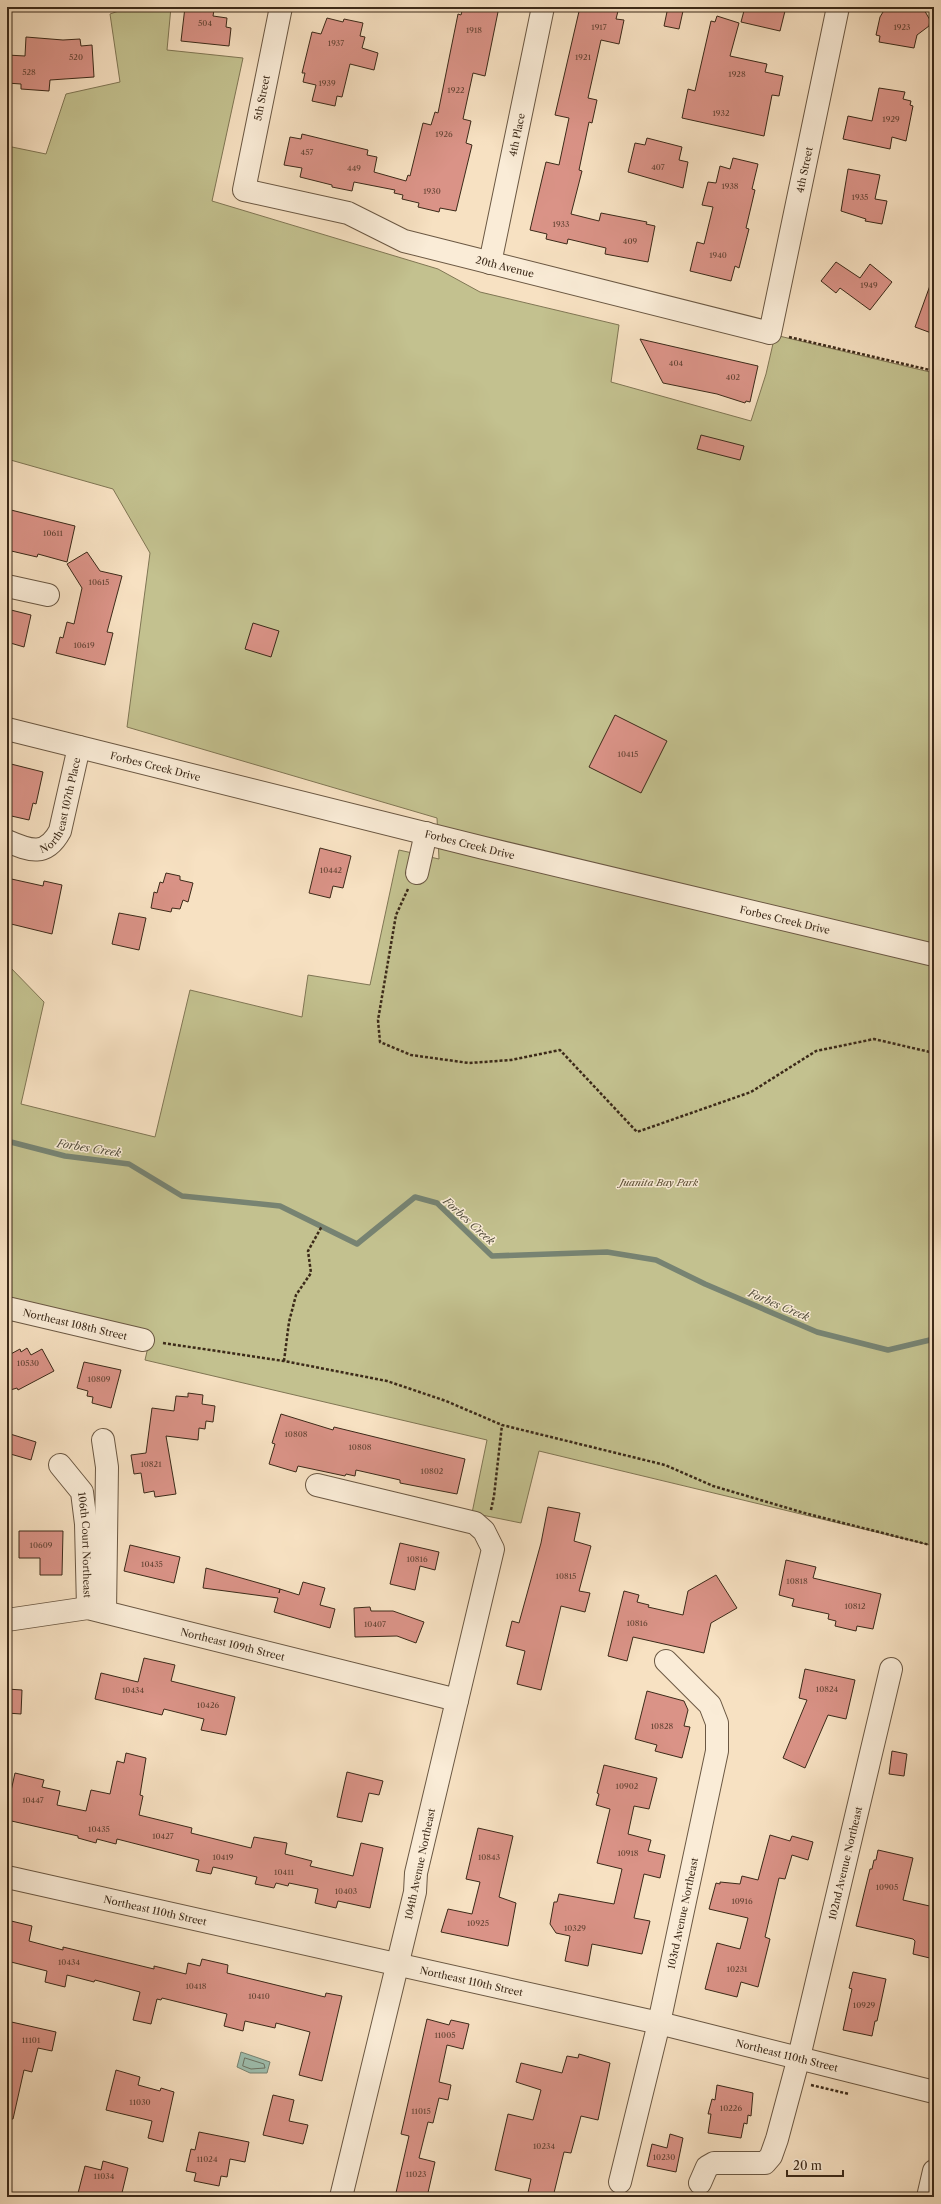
<svg xmlns="http://www.w3.org/2000/svg" width="941" height="2204" font-family="'Libre Caslon Text',serif">
  <style>
    .green { fill: #c3c18f; stroke: #807654 }
    .water { fill: #9ebeae; stroke: #778372 }
    .lines { fill: none; stroke-linecap: round; stroke-linejoin: round }
    .shore { stroke: #6d7464; stroke-width: 1 }
    .stream { stroke: #778372; stroke-width: 5.5 }
    .building { fill: #da9387; stroke: #3c2a19 }
    .minor-casing { stroke: #6b5843; stroke-width: 24 }
    .path { stroke: #3c2a19; stroke-width: 2.5; stroke-dasharray: 3 2; stroke-linecap: butt }
    .minor { stroke: #faecd7; stroke-width: 22 }
    .labels { text-anchor: middle; dominant-baseline: central; stroke-width: 3; stroke-linejoin: round; paint-order: stroke }
    .number-label { font-size: 8px; fill: #644434 }
    .street-label { font-size: 10px; fill: #3c2a19; stroke: #faecd7 }
    .park-label { font-size: 10px; font-style: italic; fill: #5e5036; stroke: #faecd7 }
    .water-label { font-size: 11px; font-style: italic; fill: #544f3e; stroke: #faecd7 }
  </style>
  <rect width="100%" height="100%" fill="#f7e1c2"/>
  <filter id="stains"><feTurbulence type="fractalNoise" baseFrequency=".005" numOctaves="4"/><feColorMatrix values="0 0 0 0 .2 0 0 0 0 .09 0 0 0 0 .02 0 0 0 .5 -.17"/></filter>
  <radialGradient id="worn" r=".72"><stop offset=".6" stop-color="#630" stop-opacity="0"/><stop offset="1" stop-color="#630" stop-opacity=".3"/></radialGradient>
  <path class="green" d="M130,7H171L167,50L243,58L212,201L438,269L480,292L619,325L611,382L751,421L766,374L775,335L934,373V1546L539,1451L521,1523L472,1513L487,1440L145,1360L151,1334L7,1300V964L44,1002L21,1104L155,1137L190,990L302,1017L308,975L370,985L399,850L439,859L437,818L127,727L150,553L113,489L7,459V146L46,154L66,94L120,82L110,14Z"/>
  <path class="water" d="M241,2052L270,2062L267,2073H250L237,2067Z"/>
  <g class="lines">
    <path class="shore" d="M245,2058L264,2064L265,2068L251,2069L243,2066Z"/>
    <path class="stream" d="M7,1141L65,1156L129,1164L182,1196L280,1206L357,1244L415,1197L437,1203L492,1256L607,1252L656,1260L705,1284L817,1332L888,1350L934,1339"/>
  </g>
  <path class="building" d="M185,7L214,10L213,16L227,18L226,27L231,28L229,46L181,41Z
    M463,7H499L485,76L473,73L463,119L471,121L466,143L472,145L456,211L440,208L439,212L418,207L419,203L402,199L403,195L394,193L395,190L354,182L352,191L332,187V185L300,177L302,168L284,165L290,137L301,139L302,134L368,150L367,155L377,157L374,172L406,181L408,175L410,176L423,123L431,125L435,112L438,113L458,14L461,15Z
    M580,7H619L616,19L624,20L619,44L601,40L588,98L597,100L592,123L589,122L579,170L582,171L571,214L599,221L601,213L647,222L646,224L655,226L648,262L605,254L606,248L568,239L567,244L546,239L547,234L530,230L546,162L559,165L562,151L569,118L555,115Z
    M668,7L683,11L679,29L664,26Z
    M745,7H786L780,31L741,22Z
    M886,7L923,8L930,20L929,26L917,35L914,48L879,42L880,36L876,35L880,17Z
    M717,16L739,23L730,56L767,64L765,72L783,76L779,96L772,95L764,136L682,118L688,89L695,91L711,21L715,22Z
    M327,18L343,22L344,19L363,23L360,36L365,37L362,48L378,53L374,70L350,64L342,97L337,96L335,106L312,101L316,85L303,82L305,73H302L312,32L321,34Z
    M26,37L63,40L80,39L81,46L92,45L94,77L50,80L49,91L21,89V84L7,83V55L25,56Z
    M879,88L905,92L903,99L911,101L910,105L913,106L906,141L892,137L890,149L843,139L848,116L872,121Z
    M647,138L682,147L679,160L688,162L683,188L628,172L635,143L645,145Z
    M733,158L758,164L752,189L755,190L746,228L749,229L739,268L735,266L731,281L690,271L697,242L704,244L713,207L702,205L708,182L716,183L720,166L730,169Z
    M848,169L880,175L875,199L887,201L882,224L865,221L866,219L841,211Z
    M836,262L860,278L870,264L892,282L870,310L840,288L836,293L821,281Z
    M932,280L934,281V334L915,327Z
    M640,339L758,366L750,402L746,401L745,403L717,394L663,383Z
    M701,435L744,446L740,460L697,449Z
    M7,509L75,526L67,562L38,554L37,557L7,550Z
    M87,552L100,571L122,576L107,632L113,633L105,665L56,653L60,637L63,638L67,622L74,624L82,588L67,564Z
    M7,609L31,615L24,647L7,642Z
    M253,623L279,631L271,657L245,649Z
    M615,715L667,741L641,793L589,767Z
    M7,763L43,772L36,804L33,803L29,820L7,815Z
    M320,848L351,856L343,888L333,886L330,898L309,893Z
    M166,873L180,876V880L193,883L188,902L183,900L180,909L172,908L171,912L151,908L154,892L157,893L160,882L163,883Z
    M7,878L43,886L44,881L62,885L52,934L7,923Z
    M119,913L146,918L139,950L112,944Z
    M27,1348L31,1355L42,1349L54,1371L18,1390L17,1388L7,1391V1356L20,1349L21,1352Z
    M84,1362L121,1370L111,1408L92,1403L93,1397L87,1396L88,1391L77,1388Z
    M188,1393L203,1395L202,1404L215,1406L213,1422L206,1421L205,1429L199,1428L198,1440L166,1436L176,1494L155,1497L154,1491L144,1493L141,1473L134,1474L131,1455L146,1453L152,1408L174,1411L176,1396L188,1397Z
    M281,1414L333,1430L334,1427L465,1459L457,1494L400,1483V1480L356,1470L355,1476L346,1474L345,1476L298,1466L296,1472L269,1464L275,1444L272,1443Z
    M7,1433L36,1442L31,1460L7,1453Z
    M548,1507L580,1513L574,1541L591,1546L579,1591L590,1593L585,1612L561,1606L541,1690L517,1684L525,1651L506,1646L512,1621L519,1623L541,1543Z
    M19,1531H63L62,1575H40V1558H19Z
    M400,1543L439,1552L435,1570L420,1566L415,1590L390,1584Z
    M130,1545L180,1557L174,1583L124,1571Z
    M786,1560L816,1567L813,1578L881,1594L873,1629L857,1626L856,1631L835,1626L836,1621L828,1619L829,1614L792,1606L794,1599L779,1595Z
    M206,1568L280,1589L279,1593L280,1589L299,1595L303,1582L325,1588L320,1605L335,1609L330,1628L274,1612L278,1598L203,1588Z
    M716,1575L737,1608L711,1623L704,1653L633,1637L627,1661L608,1656L624,1591L639,1595L637,1602L649,1605L648,1607L683,1615L688,1591Z
    M370,1607L371,1611H393L424,1622L416,1643L397,1636L355,1637L354,1608Z
    M144,1658L175,1665L171,1681L235,1697L226,1735L201,1730L204,1719L164,1709L162,1715L95,1699L101,1673L138,1682Z
    M805,1669L855,1680L846,1719L828,1715L805,1768L783,1758L807,1700L799,1698Z
    M7,1689L22,1690L21,1714L7,1713Z
    M647,1691L684,1701L688,1710L684,1726L690,1727L682,1758L655,1751L657,1745L635,1739Z
    M892,1751L907,1754L904,1776L889,1774Z
    M126,1753L146,1758L140,1795L143,1796L139,1815L192,1828L191,1833L251,1848L254,1837L287,1843L285,1854L312,1861L310,1866L353,1876L361,1843L383,1848L370,1908L338,1901L336,1908L315,1903L318,1889L289,1883L288,1886L276,1883L274,1888L255,1884L257,1877L213,1867L211,1874L196,1871L199,1860L117,1839L116,1844L97,1839L96,1843L78,1838V1836L7,1820V1809L15,1773L44,1780L42,1787L60,1791L57,1805L86,1811L91,1790L110,1794L117,1761L124,1763Z
    M604,1765L657,1778L649,1809L634,1806L628,1834L651,1840L648,1851L665,1855L660,1878L644,1874L634,1918L650,1921L642,1954L592,1944L588,1966L565,1961L570,1936L556,1933L550,1924L554,1902H557L559,1894L614,1904L622,1869L597,1863L610,1809L596,1805L599,1794L597,1793Z
    M347,1772L383,1781L379,1795L369,1793L362,1822L337,1817Z
    M478,1828L513,1836L499,1897L516,1903L508,1946L441,1932L448,1909L472,1914L480,1882L466,1879Z
    M770,1835L790,1841L792,1836L813,1842L808,1860L792,1855L785,1879L779,1878L765,1937L770,1939L758,1987L741,1982L737,1997L705,1989L717,1943L740,1949L748,1918L709,1909L716,1883L720,1884V1882L740,1884L742,1876L758,1880Z
    M878,1850L913,1858L903,1900L934,1907V1959L913,1954L915,1941L913,1939L856,1926L870,1869H872L874,1860H876Z
    M7,1920L32,1926L29,1941L63,1950V1947L154,1969V1966L186,1974L188,1963L200,1966L202,1959L228,1965L227,1973L325,1997L326,1993L342,1996L322,2081L299,2075L310,2032L276,2023L275,2028L245,2021L243,2031L224,2026L227,2014L162,1998L161,2000L157,1999L151,2024L133,2020L140,1992L95,1980L94,1982L67,1975L65,1987L45,1982L47,1971L7,1961Z
    M853,1972L886,1979L877,2021H875L872,2036L843,2030L852,1989L849,1988Z
    M427,2019L449,2025L451,2020L469,2024L463,2049L447,2045L439,2082L451,2085L448,2100L439,2098L433,2123L428,2122L419,2158L435,2162L427,2197H395L409,2136L401,2134Z
    M7,2021L56,2032L52,2051L38,2048L32,2072L24,2070L13,2119H7Z
    M579,2054L610,2063L598,2120L581,2116L571,2153L564,2152L553,2197H527L531,2179L495,2170L508,2114L533,2120L541,2090L516,2082L521,2063L562,2073L567,2056L578,2058Z
    M116,2070L140,2077L138,2085L160,2091L161,2088L174,2092L163,2142L148,2138L152,2121L106,2110Z
    M717,2085L753,2093L751,2116L748,2115L747,2124L744,2123L741,2138L708,2133L711,2114H708L712,2099L715,2100Z
    M273,2095L294,2100L289,2121L308,2125L303,2144L263,2135Z
    M199,2132L249,2142L245,2162L230,2159L227,2177L221,2176L219,2186L194,2181L196,2173L186,2171L191,2149L195,2150Z
    M670,2134L683,2138L676,2172L647,2166L652,2144L667,2148Z
    M103,2161L128,2168L121,2197H77L85,2166L101,2170Z"/>
  <g class="lines">
    <defs>
      <g id="minor">
        <path id="s1" d="M281,7L244,190L348,213L404,241L770,333L838,7"/>
        <path id="s2" d="M490,263L543,7"/>
        <path d="M7,586L48,595"/>
        <path id="s3" d="M7,729L484,848L934,955"/>
        <path id="s4" d="M7,841C30,851 46,857 60,831L79,747"/>
        <path d="M417,873L426,833"/>
        <path id="s5" d="M7,1308L143,1340"/>
        <path d="M103,1440L107,1467L105,1612"/>
        <path id="s6" d="M60,1465L82,1492L86,1524L88,1608"/>
        <path d="M317,1485L475,1523L484,1531L493,1549L416,1873L415,1892L341,2197"/>
        <path id="s7" d="M7,1620L88,1608L457,1700"/>
        <path id="s8" d="M7,1877L659,2023L934,2092"/>
        <path id="s9" d="M620,2182L659,2023L717,1751V1723L710,1705L666,1661"/>
        <path id="s10" d="M700,2183L707,2167L714,2163H765L771,2156L777,2139L799,2057L891,1669"/>
        <path d="M928,2197L934,2171"/>
      </g>
    </defs>
    <use href="#minor" class="minor-casing"/>
    <path class="path" d="M789,337L934,371
      M408,889L396,915L378,1020L380,1042L411,1055L469,1063L511,1060L560,1050L637,1132L751,1092L816,1051L874,1039L934,1053
      M163,1343L284,1361L387,1381L446,1401L502,1425L665,1465L713,1486L808,1514L934,1546
      M284,1361L289,1322L296,1295L311,1273L308,1251L322,1226
      M491,1510L494,1496L502,1425
      M811,2085L849,2094"/>
    <use href="#minor" class="minor"/>
  </g>
  <g class="labels">
    <g class="number-label">
      <text x="205" y="23">504</text>
      <text x="599" y="27">1917</text>
      <text x="902" y="27">1923</text>
      <text x="474" y="30">1918</text>
      <text x="336" y="43">1937</text>
      <text x="76" y="57">520</text>
      <text x="583" y="57">1921</text>
      <text x="29" y="72">528</text>
      <text x="737" y="74">1928</text>
      <text x="327" y="83">1939</text>
      <text x="456" y="90">1922</text>
      <text x="721" y="113">1932</text>
      <text x="891" y="119">1929</text>
      <text x="444" y="134">1926</text>
      <text x="307" y="152">457</text>
      <text x="658" y="167">407</text>
      <text x="354" y="168">449</text>
      <text x="730" y="186">1938</text>
      <text x="432" y="191">1930</text>
      <text x="860" y="197">1935</text>
      <text x="561" y="224">1933</text>
      <text x="630" y="241">409</text>
      <text x="718" y="255">1940</text>
      <text x="869" y="285">1949</text>
      <text x="676" y="363">404</text>
      <text x="733" y="377">402</text>
      <text x="53" y="533">10611</text>
      <text x="99" y="582">10615</text>
      <text x="84" y="645">10619</text>
      <text x="628" y="754">10415</text>
      <text x="331" y="870">10442</text>
      <text x="28" y="1363">10530</text>
      <text x="99" y="1379">10809</text>
      <text x="296" y="1434">10808</text>
      <text x="360" y="1447">10808</text>
      <text x="151" y="1464">10821</text>
      <text x="432" y="1471">10802</text>
      <text x="41" y="1545">10609</text>
      <text x="417" y="1559">10816</text>
      <text x="152" y="1564">10435</text>
      <text x="566" y="1576">10815</text>
      <text x="797" y="1581">10818</text>
      <text x="855" y="1606">10812</text>
      <text x="637" y="1623">10816</text>
      <text x="375" y="1624">10407</text>
      <text x="827" y="1689">10824</text>
      <text x="133" y="1690">10434</text>
      <text x="208" y="1705">10426</text>
      <text x="662" y="1726">10828</text>
      <text x="627" y="1786">10902</text>
      <text x="33" y="1800">10447</text>
      <text x="99" y="1829">10435</text>
      <text x="163" y="1836">10427</text>
      <text x="628" y="1853">10918</text>
      <text x="223" y="1857">10419</text>
      <text x="489" y="1857">10843</text>
      <text x="284" y="1872">10411</text>
      <text x="887" y="1887">10905</text>
      <text x="346" y="1891">10403</text>
      <text x="742" y="1901">10916</text>
      <text x="478" y="1923">10925</text>
      <text x="575" y="1928">10329</text>
      <text x="69" y="1962">10434</text>
      <text x="737" y="1969">10231</text>
      <text x="196" y="1986">10418</text>
      <text x="259" y="1996">10410</text>
      <text x="864" y="2005">10929</text>
      <text x="445" y="2035">11005</text>
      <text x="31" y="2040">11101</text>
      <text x="140" y="2102">11030</text>
      <text x="731" y="2108">10226</text>
      <text x="421" y="2111">11015</text>
      <text x="544" y="2146">10234</text>
      <text x="664" y="2157">10230</text>
      <text x="207" y="2159">11024</text>
      <text x="416" y="2174">11023</text>
      <text x="104" y="2176">11034</text>
    </g>
    <g class="street-label">
      <text transform="translate(262 98) rotate(-79)">5th Street</text>
      <text stroke="none"><textPath href="#s2" startOffset="131">4th Place</textPath></text>
      <text stroke="none"><textPath href="#s1" startOffset="900">4th Street</textPath></text>
      <text stroke="none"><textPath href="#s1" startOffset="460">20th Avenue</textPath></text>
      <text stroke="none"><textPath href="#s3" startOffset="153">Forbes Creek Drive</textPath></text>
      <text stroke="none"><textPath href="#s4" startOffset="86">Northeast 107th Place</textPath></text>
      <text stroke="none"><textPath href="#s3" startOffset="477">Forbes Creek Drive</textPath></text>
      <text stroke="none"><textPath href="#s3" startOffset="801">Forbes Creek Drive</textPath></text>
      <text stroke="none"><textPath href="#s5" startOffset="70">Northeast 108th Street</textPath></text>
      <text stroke="none"><textPath href="#s6" startOffset="88">106th Court Northeast</textPath></text>
      <text stroke="none"><textPath href="#s7" startOffset="231">Northeast 109th Street</textPath></text>
      <text stroke="none"><textPath href="#s10" startOffset="388">102nd Avenue Northeast</textPath></text>
      <text transform="translate(420 1864) rotate(-78)">104th Avenue Northeast</text>
      <text stroke="none"><textPath href="#s8" startOffset="152">Northeast 110th Street</textPath></text>
      <text stroke="none"><textPath href="#s9" startOffset="276">103rd Avenue Northeast</textPath></text>
      <text stroke="none"><textPath href="#s8" startOffset="476">Northeast 110th Street</textPath></text>
      <text stroke="none"><textPath href="#s8" startOffset="800">Northeast 110th Street</textPath></text>
    </g>
    <g class="park-label">
      <text x="659" y="1182">Juanita Bay Park</text>
    </g>
    <g class="water-label">
      <text transform="translate(89 1148) rotate(9)">Forbes Creek</text>
      <text transform="translate(469 1221) rotate(42)">Forbes Creek</text>
      <text transform="translate(779 1305) rotate(23)">Forbes Creek</text>
    </g>
  </g>
  <rect width="941" height="2204" fill="none" stroke="#f7e1c2" stroke-width="24"/>
  <rect x="8" y="8" width="925" height="2188" fill="none" stroke="#3c2a19" stroke-width="2"/>
  <rect x="12" y="12" width="917" height="2180" fill="none" stroke="#3c2a19"/>
  <path d="M787 2170v6h56v-6" fill="none" stroke="#3c2a19" stroke-width="2"/>
  <text x="793" y="2170" font-size="12" fill="#3c2a19" stroke="#faecd7" stroke-width="3" paint-order="stroke">20 m</text>
  <rect width="100%" height="100%" filter="url(#stains)"/>
  <rect width="100%" height="100%" fill="url(#worn)"/>
</svg>
